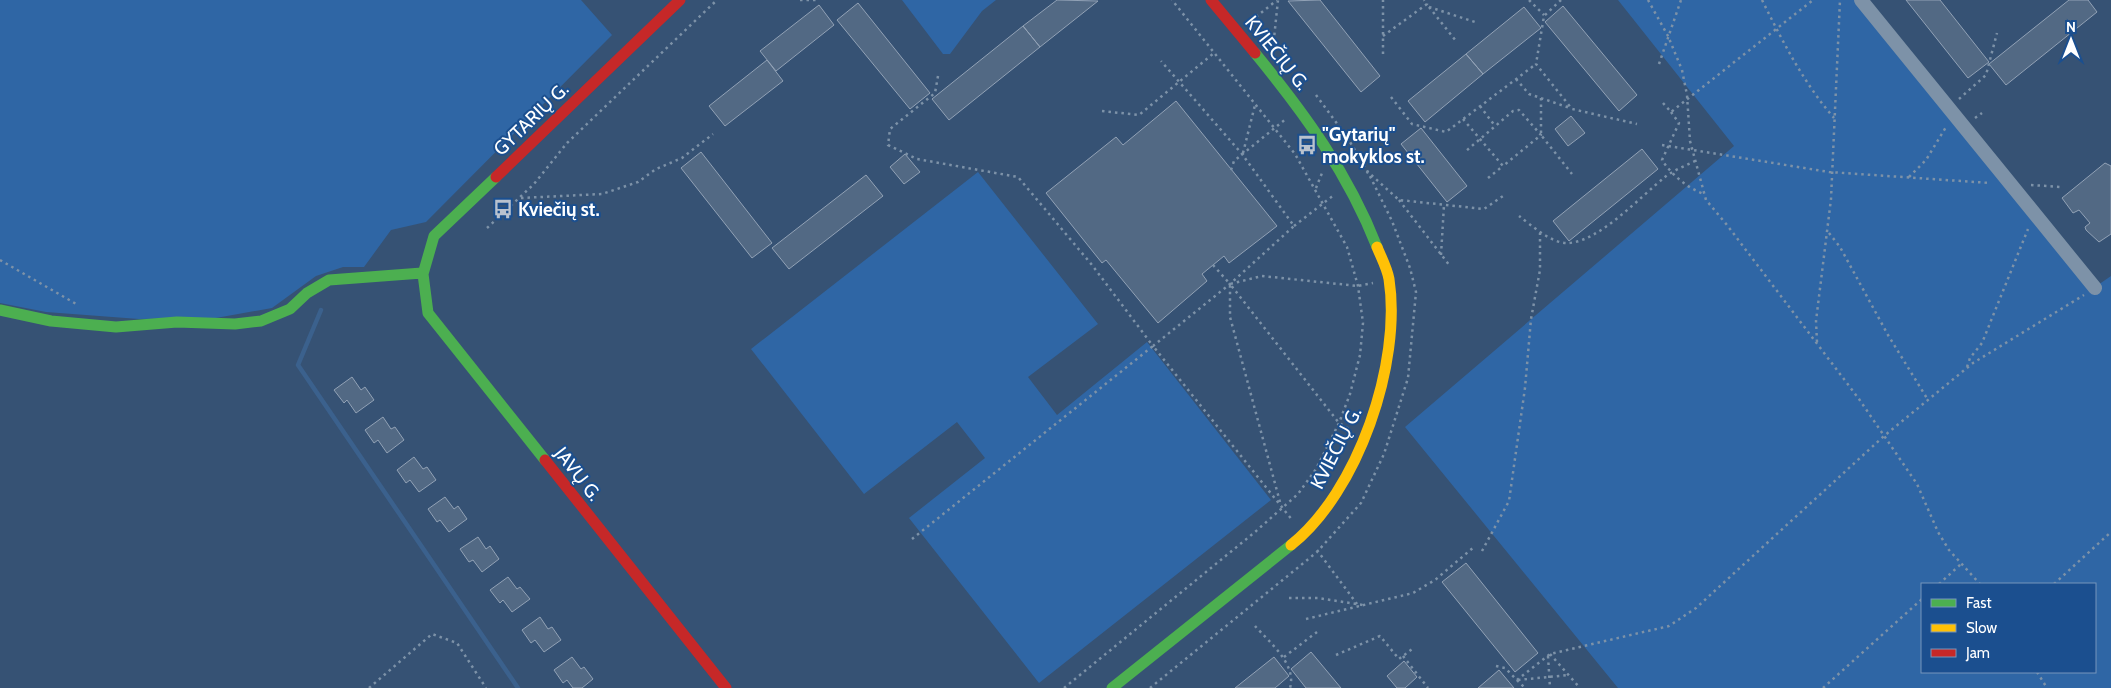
<svg xmlns="http://www.w3.org/2000/svg" width="2111" height="688" font-family="Cabin,sans-serif">
  <style>
    .green { fill: #2f66a5; fill-rule: evenodd }
    .lines { fill: none; stroke-linecap: round; stroke-linejoin: round }
    .stream { stroke: #3b618d; stroke-width: 4.5 }
    .building { fill: #526984; stroke: #92a2b6 }
    .path { stroke: #7d92a8; stroke-width: 2.5; stroke-dasharray: 2.5 4; stroke-linecap: butt }
    .street { stroke: #7d92a8; stroke-width: 14 }
    .fast { stroke: #4caf50; stroke-width: 11 }
    .slow { stroke: #ffc107; stroke-width: 11 }
    .jam { stroke: #c62828; stroke-width: 11 }
    .labels { text-anchor: middle; dominant-baseline: central; stroke-width: 4; stroke-linejoin: round; paint-order: stroke }
    .street-label { font-size: 19px; fill: #fff; stroke: #1b4f8f }
    .poi-label { font-size: 19px; font-weight: bold; fill: #fff; stroke: #1b4f8f; text-anchor: start }
  </style>
  <rect width="100%" height="100%" fill="#365274"/>
  <path class="green" d="M0,0H581L612,35L426,222L391,230L364,267H343L316,276L272,308L216,318L139,319L46,312L0,303Z
    M902,0H996L982,11L950,54H943Z
    M1618,0H1861L2095,287L2111,276V688H1618L1405,427L1734,146ZM1922,584H2095V672H1922Z
    M978,172L1098,324L1028,377L1057,415L1147,342L1271,500L1039,683L909,518L985,458L957,422L864,494L751,349Z"/>
  <g class="lines">
    <path class="stream" d="M321,310L298,365L518,688"/>
  </g>
  <path class="building" d="M1057,0L1098,1L1040,47L1023,26Z
    M1320,0L1380,76L1361,92L1288,1Z
    M1906,0H1940L1989,62L1968,78Z
    M2069,0H2088L2097,12L2006,85L1989,64Z
    M858,3L930,93L910,109L837,20Z
    M819,5L834,25L776,71L760,51Z
    M1563,6L1637,95L1619,111L1545,22Z
    M1524,7L1541,28L1483,74L1466,54Z
    M1023,26L1040,47L949,120L932,99Z
    M1466,54L1483,74L1425,122L1408,101Z
    M767,60L783,81L725,126L709,106Z
    M1176,101L1277,226L1229,263L1224,256L1202,274L1207,281L1158,323L1106,260L1102,263L1046,193L1116,137L1123,145Z
    M1571,116L1585,133L1568,146L1555,129Z
    M1421,128L1467,186L1447,202L1401,144Z
    M1642,149L1658,169L1569,241L1553,221Z
    M701,152L772,243L752,258L681,168Z
    M905,154L920,172L904,184L890,167Z
    M2105,163L2111,166V234L2099,242L2086,230L2085,227L2090,223L2079,210L2073,213L2062,198Z
    M866,175L883,196L789,269L772,248Z
    M352,377L361,390L365,387L374,400L356,413L347,400L344,403L334,390Z
    M383,417L391,429L395,427L404,440L387,453L378,440L374,443L365,430Z
    M414,457L423,469L427,467L436,480L419,492L410,480L406,483L397,470Z
    M445,497L454,509L458,506L467,519L449,532L440,520L437,522L428,509Z
    M478,537L486,549L490,546L499,559L482,572L473,560L469,562L460,549Z
    M1466,563L1538,653L1515,672L1442,582Z
    M508,577L517,589L520,587L530,599L512,612L503,600L500,603L490,590Z
    M540,617L548,629L552,627L561,640L544,652L535,640L531,643L522,630Z
    M1311,652L1341,688H1306L1291,669Z
    M572,657L581,669L584,667L593,679L582,688H573L567,680L563,683L554,670Z
    M1274,657L1289,676L1275,688H1235Z
    M1404,661L1417,677L1405,688H1397L1387,676Z
    M1499,670L1514,688H1478Z"/>
  <g class="lines">
    <path class="path" d="M800,0H816
      M1529,0L1544,15
      M1561,0L1544,16L1536,64L1572,109L1637,124
      M1648,0L1668,36L1682,70L1687,95L1690,141L1706,200L1727,225L1859,399L1917,484L1938,532L1949,550L1980,584
      M1762,0C1783,42 1803,82 1834,118
      M1429,7L1478,23
      M1429,7L1456,41
      M1251,21L1277,0
      M1383,36L1427,4L1424,0
      M1273,48L1278,0
      M1383,54V0
      M1659,64L1681,0
      M938,76L935,93L890,129L888,145L917,159L1018,177L1092,265L1153,346L1230,284L1294,226L1242,154L1161,61
      M1516,79L1529,94L1570,108
      M1316,95L1347,137L1368,172L1399,200L1484,209L1503,196
      M1391,97L1412,124L1446,132L1536,64
      M1541,98V135L1572,174
      M1959,99L1986,75L1997,33
      M1663,103L1671,112L1813,0
      M1480,106L1495,126
      M1102,111L1139,115L1214,53
      M1671,112L1679,123L1662,160C1672,175 1687,188 1704,194
      M1975,118L1982,113
      M1463,119L1503,166L1541,135L1519,110L1513,111L1466,151
      M1662,145L1829,172L1990,183
      M1243,153L1255,105
      M1231,170L1234,161L1287,118
      M1909,177L1926,160L1946,127
      M1488,178L1503,166
      M2031,185L2061,187
      M1316,188L1322,173
      M521,198L602,194L638,182L656,169L682,158L713,134
      M1399,200L1450,266
      M1519,216C1531,225 1552,244 1568,243C1599,242 1641,196 1665,177C1674,170 1685,166 1695,161
      M1294,226L1334,195
      M487,228L534,184L567,143L717,0
      M1829,233L1840,247L1888,335L1928,400
      M1441,255L1444,205
      M0,260L78,305
      M1213,265L1230,284L1262,276L1358,286L1373,283
      M1817,342L1816,321L1831,199L1840,0
      M1967,367L1970,358L1982,343L2028,229
      M1280,502L1230,317V284L1339,423L1349,429
      M912,539L1153,346L1293,521
      M1317,550L1357,604
      M1482,551L1509,501L1525,388L1531,319L1540,270V233
      M1939,584L1961,564
      M2054,584L2111,532
      M1289,598H1318L1363,605
      M1306,619L1413,593L1435,580L1474,547
      M1255,626C1269,642 1297,664 1290,688
      M1550,654L1580,688
      M1336,655L1380,636L1399,659L1412,649
      M1403,656L1428,688
      M1548,656L1550,688
      M1284,657L1317,632
      M1496,666L1505,668L1517,680L1550,654L1669,626L1696,608L1884,436L1973,363L2084,295
      M2037,672L2047,688
      M1517,680L1525,688
      M1518,680L1569,675
      M369,688L432,634L457,643L486,688
      M1064,688L1255,532L1298,494L1316,469L1339,423L1350,394L1360,355L1363,323L1358,286L1347,247L1295,154L1172,0
      M1150,688L1317,552L1361,503L1384,454L1408,378L1416,292L1410,268L1392,221L1368,172L1363,175
      M1823,688L1922,599"/>
    <path class="street" d="M1861,0L2095,288"/>
    <path class="fast" d="M1255,53C1305,114 1348,173 1377,247
      M496,177L434,236L423,274L428,313L545,460
      M0,310L51,321L116,327L177,322L235,324L261,321L290,309L307,293L329,280L422,273
      M1112,688L1291,545"/>
    <path class="slow" d="M1291,545C1358,492 1402,363 1389,279C1387,268 1381,257 1377,247"/>
    <path class="jam" d="M1211,0L1255,53
      M496,177L680,0
      M545,460L726,688"/>
  </g>
  <defs>
    <symbol id="bus-bare" viewBox="-9 -9 18 18"><path d="M-5-6H5V4H4V6H2V4H-2V6H-4V4H-5ZM-3.5-4V0h7V-4ZM-3.5 1.2v1.5H-2V1.2ZM2 1.2v1.5H3.5V1.2Z" fill="#b9c2ce" stroke="#1b4f8f" stroke-width="2.5" paint-order="stroke"/></symbol>
  </defs>
  <g fill-rule="evenodd">
    <use href="#bus-bare" x="1293" y="131" width="28" height="28"/>
    <use href="#bus-bare" x="489" y="195" width="28" height="28"/>
  </g>
  <g class="labels">
    <g class="street-label">
      <text transform="translate(1277 53) rotate(51)">KVIEČIŲ G.</text>
      <text transform="translate(531 119) rotate(-44)">GYTARIŲ G.</text>
      <text transform="translate(1336 448) rotate(-63)">KVIEČIŲ G.</text>
      <text transform="translate(578 474) rotate(52)">JAVŲ G.</text>
    </g>
    <g class="poi-label">
      <text x="1322" y="134">"Gytarių"<tspan x="1322" dy="22">mokyklos st.</tspan></text>
      <text x="518" y="209">Kviečių st.</text>
    </g>
  </g>
  <rect x="1921" y="583" width="175" height="90" fill="#1b4f8f" stroke="#7695bc"/>
  <rect x="1931" y="599" width="25" height="8" fill="#4caf50" stroke="#7695bc"/>
  <text x="1966" y="608" font-size="15" fill="#ffffff">Fast</text>
  <rect x="1931" y="624" width="25" height="8" fill="#ffc107" stroke="#7695bc"/>
  <text x="1966" y="633" font-size="15" fill="#ffffff">Slow</text>
  <rect x="1931" y="649" width="25" height="8" fill="#c62828" stroke="#7695bc"/>
  <text x="1966" y="658" font-size="15" fill="#ffffff">Jam</text>
  <g transform="translate(2071 40)" stroke="#1b4f8f" stroke-width="4" paint-order="stroke">
  <path d="M0-4L9 19L0 12L-9 19Z" fill="#ffffff"/>
  <text y="-8" font-size="14" font-weight="bold" text-anchor="middle" fill="#ffffff">N</text>
  </g>
</svg>
